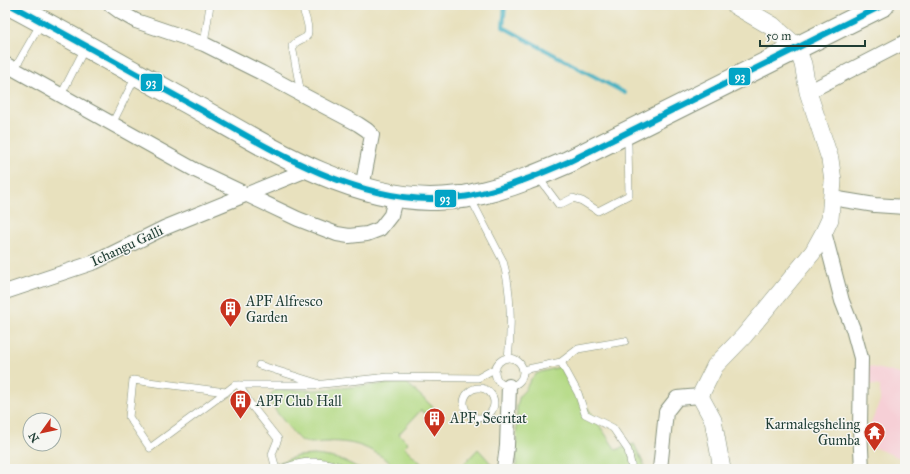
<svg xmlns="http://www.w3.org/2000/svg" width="910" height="474" font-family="'IM FELL Great Primer',serif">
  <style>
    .built { fill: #f6cfd6 }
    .green { fill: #b2d982; stroke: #688b5b }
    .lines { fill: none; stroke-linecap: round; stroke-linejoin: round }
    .stream { stroke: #42afbf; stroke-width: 4 }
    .service-casing { stroke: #848f79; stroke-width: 8 }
    .minor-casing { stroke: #848f79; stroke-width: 16 }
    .tertiary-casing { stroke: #848f79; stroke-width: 18 }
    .secondary-casing { stroke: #848f79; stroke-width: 20 }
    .trunk-casing { stroke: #848f79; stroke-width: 24 }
    .path { stroke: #848f79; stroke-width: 2.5; stroke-dasharray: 3 3; stroke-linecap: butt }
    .service { stroke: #fff; stroke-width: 7 }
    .minor { stroke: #fff; stroke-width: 14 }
    .tertiary { stroke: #fff; stroke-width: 17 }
    .secondary { stroke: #fff; stroke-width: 19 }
    .trunk { stroke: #fff; stroke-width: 22 }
    .bus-1-casing { stroke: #f6f6f2; stroke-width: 9 }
    .bus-1 { stroke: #02a4c6; stroke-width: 6 }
    .labels { text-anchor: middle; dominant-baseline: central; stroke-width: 3; stroke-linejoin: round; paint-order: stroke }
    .street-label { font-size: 14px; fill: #1f3d34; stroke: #f6f6f2 }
    .poi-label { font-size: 14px; fill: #1f3d34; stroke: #f6f6f2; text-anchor: start }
    .line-badge { stroke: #f6f6f2; stroke-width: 1.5 }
    .badge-label { font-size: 11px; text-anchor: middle; font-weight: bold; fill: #fff }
  </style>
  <rect width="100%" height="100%" fill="#f6f6f2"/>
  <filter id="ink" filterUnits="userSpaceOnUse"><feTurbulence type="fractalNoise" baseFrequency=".025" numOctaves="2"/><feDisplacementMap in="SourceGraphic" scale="8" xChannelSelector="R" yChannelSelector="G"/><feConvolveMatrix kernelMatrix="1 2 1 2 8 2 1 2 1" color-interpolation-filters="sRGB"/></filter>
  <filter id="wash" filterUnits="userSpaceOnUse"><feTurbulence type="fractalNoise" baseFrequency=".012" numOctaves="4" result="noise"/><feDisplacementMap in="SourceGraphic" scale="16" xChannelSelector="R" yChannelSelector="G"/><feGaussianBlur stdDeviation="0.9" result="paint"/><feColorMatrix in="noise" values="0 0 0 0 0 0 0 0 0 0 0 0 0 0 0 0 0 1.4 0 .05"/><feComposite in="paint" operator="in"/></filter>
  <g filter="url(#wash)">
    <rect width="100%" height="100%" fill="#e8e1be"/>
    <path class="built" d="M868,366L905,375V460L863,443L880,401V386L867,384Z"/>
    <path class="green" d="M560,367L616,450L634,444L646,469H516L517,406L520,395L525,390L531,379L536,374L541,372Z
      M406,382L436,410L429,417L421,410L399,434L408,443L404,447L427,469C421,469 400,470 397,468C393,466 389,461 385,459C374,451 362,445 349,443C342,442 334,441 327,442C318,442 309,445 300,440C296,437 272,407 270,402C269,396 271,392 277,390H318Z
      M478,449L488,460L495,469H459Z
      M314,455C333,457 343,459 360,469H262L297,456Z"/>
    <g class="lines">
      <path class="stream" d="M505,5L503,27L625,93"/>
    </g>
  </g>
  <g filter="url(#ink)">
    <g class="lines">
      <defs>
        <path id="service" d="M204,44L210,5
          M14,70L41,23
          M301,94L292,46C297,40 300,41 306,37C312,31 304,12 301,5
          M61,95L85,48
          M112,124L136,76
          M538,177L559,205L573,198L582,201L598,211L629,195L628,145L624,137
          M467,200L473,203L503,261C511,289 512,328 508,358
          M495 372a14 14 0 1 1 28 0a14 14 0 1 1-28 0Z
          M561,362L578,393L585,414L613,428L628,450L632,469
          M259,365L317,383
          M523,370L561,362L578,349L625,341
          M239,385L251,405L278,439L272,454L276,469
          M464 403a15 15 0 1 1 30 0a15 15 0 1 1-30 0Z
          M226,392L133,380L129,417L150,448L226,392L235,385H314L388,377L478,378L496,368
          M280,469C290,466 300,462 311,462C323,461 336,465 348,469"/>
        <path id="minor" d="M111,5L122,13L136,21L204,44L262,73L301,94L358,124L367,130L372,135L362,188
          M5,64L195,170L298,219L337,234L349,236L367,234L380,229L391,215L396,195
          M808,92L905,42
          M832,198L875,205L905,207
          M824,232L842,301L853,329L861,358L860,429L862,469
          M5,292L95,262L164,228L309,169
          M504,469L507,446L509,386
          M660,469L666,412L677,398L700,396"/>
        <path id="tertiary" d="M722,469L713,420L700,396L715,366L744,336L813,252L824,232L830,219L833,181L830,159L808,92L803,64L797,48"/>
        <path id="secondary" d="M736,5L772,26L797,48"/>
        <path id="trunk" d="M11,5C73,38 134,73 196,107C267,147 346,198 430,199C440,199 451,198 461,197C468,197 475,194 482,193C512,186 540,174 568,162L883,5"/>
      </defs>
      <use href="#service" class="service-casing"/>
      <use href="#minor" class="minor-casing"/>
      <use href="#tertiary" class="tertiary-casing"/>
      <use href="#secondary" class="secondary-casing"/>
      <use href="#trunk" class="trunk-casing"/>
      <path class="path" d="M818,5H819"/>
      <use href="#service" class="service"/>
      <use href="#minor" class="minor"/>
      <use href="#tertiary" class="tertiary"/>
      <use href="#secondary" class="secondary"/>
      <use href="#trunk" class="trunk"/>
      <defs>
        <path id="bus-1" d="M11,5C73,38 134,73 196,107C267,147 346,198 430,199C440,199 451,198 461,197C468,197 475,194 482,193C512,186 540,174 568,162L883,5"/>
      </defs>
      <use href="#bus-1" class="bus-1-casing"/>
      <use href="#bus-1" class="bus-1"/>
    </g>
  </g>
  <defs>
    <symbol id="building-pin" viewBox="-11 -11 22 30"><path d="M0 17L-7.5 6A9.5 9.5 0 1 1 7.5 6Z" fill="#c8321e" stroke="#f6f6f2"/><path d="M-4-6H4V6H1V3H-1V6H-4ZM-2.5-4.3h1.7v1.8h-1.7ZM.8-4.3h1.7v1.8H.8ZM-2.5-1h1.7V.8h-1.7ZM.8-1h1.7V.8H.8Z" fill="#fff"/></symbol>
    <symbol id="temple-pin" viewBox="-11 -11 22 30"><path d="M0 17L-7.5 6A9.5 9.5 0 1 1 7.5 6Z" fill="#c8321e" stroke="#f6f6f2"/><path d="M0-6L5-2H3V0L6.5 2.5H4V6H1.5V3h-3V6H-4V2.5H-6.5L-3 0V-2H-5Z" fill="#fff"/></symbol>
  </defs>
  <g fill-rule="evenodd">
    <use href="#building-pin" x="218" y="296" width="25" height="34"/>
    <use href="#building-pin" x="228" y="388" width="25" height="34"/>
    <use href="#building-pin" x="422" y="406" width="25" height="34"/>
    <use href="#temple-pin" x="862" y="420" width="25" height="34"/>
  </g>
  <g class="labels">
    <g class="street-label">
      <text transform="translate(127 246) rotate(-25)">Ichangu Galli</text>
    </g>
    <g class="poi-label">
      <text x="246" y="301">APF Alfresco<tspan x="246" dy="16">Garden</tspan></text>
      <text x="256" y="401">APF Club Hall</text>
      <text x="450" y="418">APF, Secritat</text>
      <text x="860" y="424" text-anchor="end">Karmalegsheling<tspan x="860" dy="16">Gumba</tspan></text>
    </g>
  </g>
  <g class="line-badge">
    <rect x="728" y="67" width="23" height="19" rx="4" fill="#02a4c6"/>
    <rect x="140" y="73" width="23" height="19" rx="4" fill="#02a4c6"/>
    <rect x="434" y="189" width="23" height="19" rx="4" fill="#02a4c6"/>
  </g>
  <g class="badge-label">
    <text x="740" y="80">93</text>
    <text x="151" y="86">93</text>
    <text x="445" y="202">93</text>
  </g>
  <rect width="910" height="474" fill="none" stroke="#f6f6f2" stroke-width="20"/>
  <g transform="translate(42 432) rotate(237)"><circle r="19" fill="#f6f6f2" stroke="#a0aca6"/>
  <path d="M0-3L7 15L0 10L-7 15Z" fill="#c8321e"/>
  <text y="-6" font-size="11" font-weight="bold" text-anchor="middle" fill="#1f3d34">N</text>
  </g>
  <path d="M760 40v6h105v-6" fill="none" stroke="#1f3d34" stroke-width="2"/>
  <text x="766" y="40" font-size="12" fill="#1f3d34" stroke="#f6f6f2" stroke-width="3" paint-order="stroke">50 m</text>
</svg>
